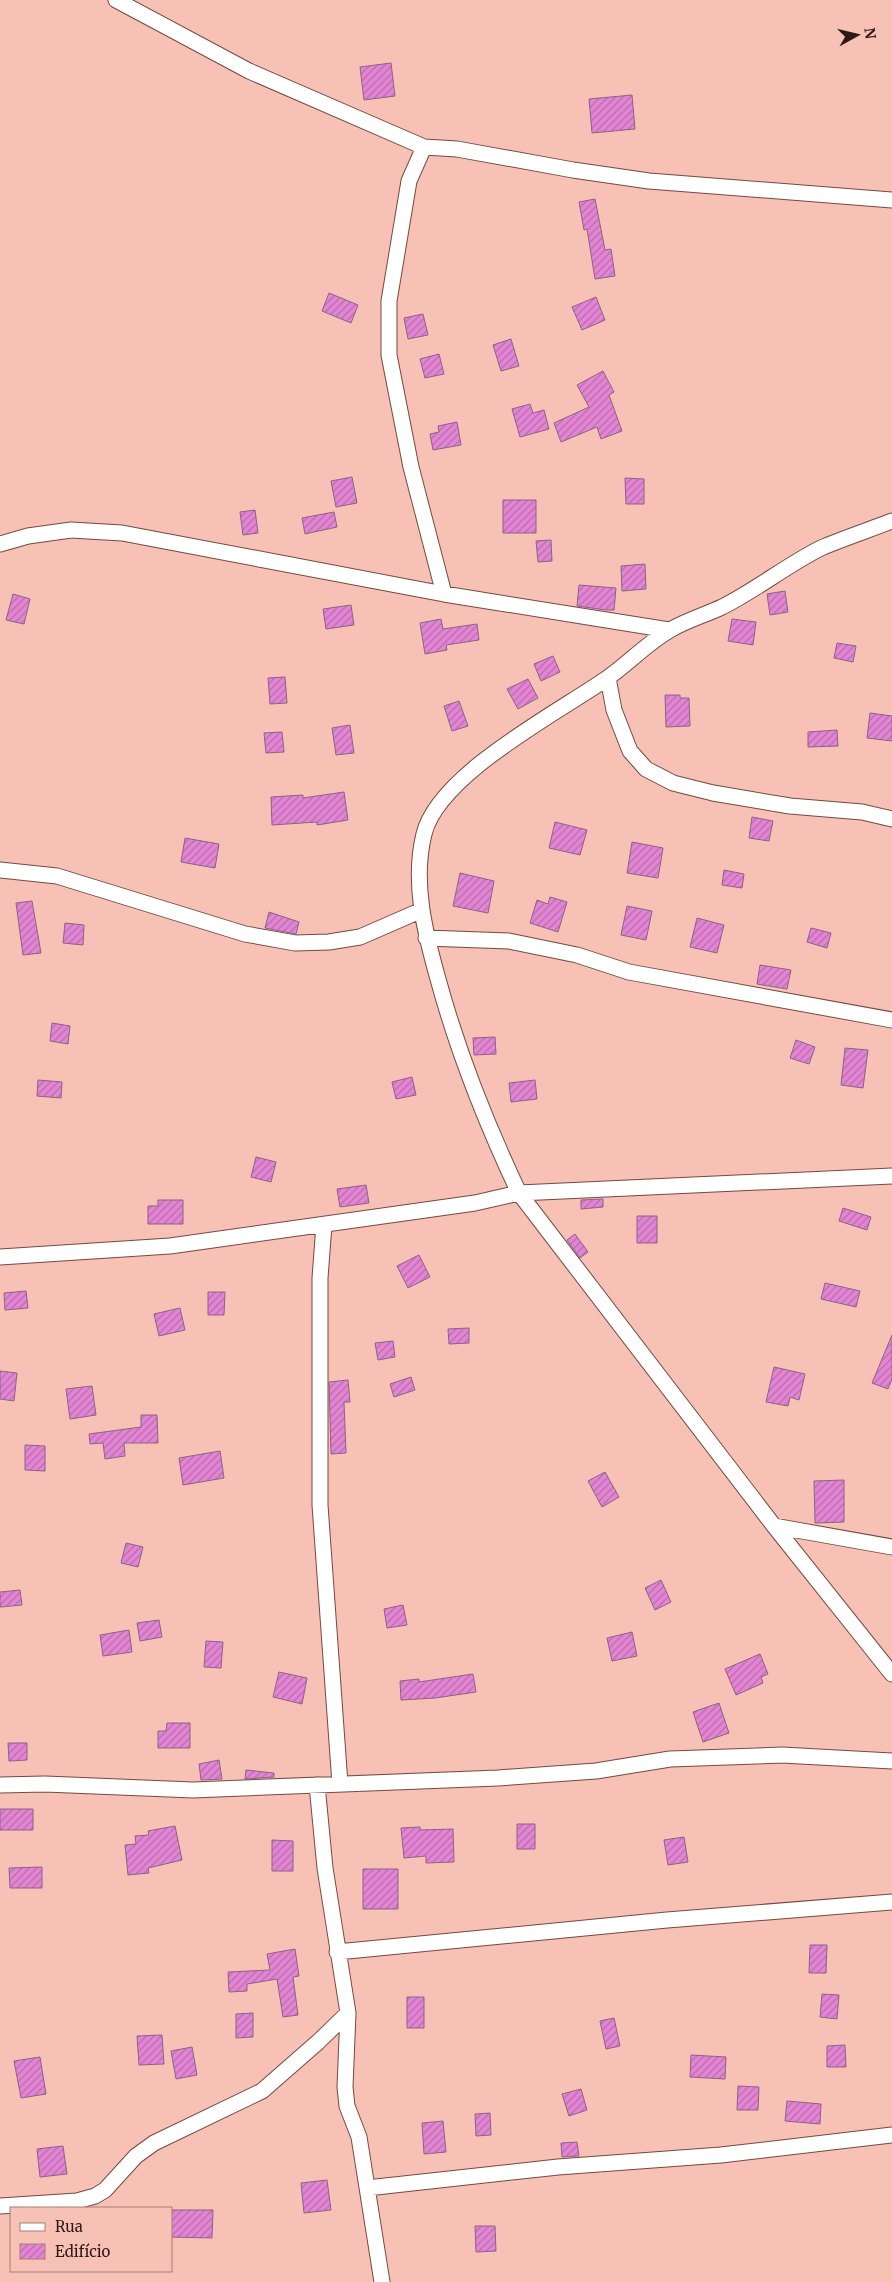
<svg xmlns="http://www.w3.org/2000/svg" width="892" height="2282" font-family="Merriweather,serif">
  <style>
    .building { fill: url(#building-hatch); stroke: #896483 }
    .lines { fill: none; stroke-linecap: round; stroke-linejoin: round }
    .minor-casing { stroke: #76493f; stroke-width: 17 }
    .minor { stroke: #fff; stroke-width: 15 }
  </style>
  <defs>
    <pattern id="building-hatch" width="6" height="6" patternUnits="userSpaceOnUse" patternTransform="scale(1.25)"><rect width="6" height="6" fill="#e385d4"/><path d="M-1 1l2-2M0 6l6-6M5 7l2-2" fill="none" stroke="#b86cab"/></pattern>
  </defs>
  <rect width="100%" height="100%" fill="#f7c1b5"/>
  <path class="building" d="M391,63L395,96L364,100L360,67Z
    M632,95L635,129L592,133L589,99Z
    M595,199L605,250L611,249L615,276L595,279L587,229L584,230L579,202Z
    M329,293L358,305L351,323L322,311Z
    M596,297L605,320L582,330L572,307Z
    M423,314L428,335L408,339L404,318Z
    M511,339L519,366L501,371L493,345Z
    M439,354L444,374L425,378L420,359Z
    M603,371L614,392L609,395L622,431L601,439L597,427L561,442L554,423L589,407L577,385Z
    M530,404L533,413L544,410L549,429L520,437L512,409Z
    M457,422L461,445L433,450L430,434L439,432L438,426Z
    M352,477L357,503L336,507L331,481Z
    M625,478L644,479V504H626Z
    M503,500H536V533H503Z
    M255,510L258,533L243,535L240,512Z
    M334,512L337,527L305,534L302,518Z
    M551,540L552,561L538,562L536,541Z
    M645,564L646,589L622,591L621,566Z
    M579,585L616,588L614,610H606L577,606Z
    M785,591L788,612L770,615L767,594Z
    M13,594L30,599L24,624L6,620Z
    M351,605L354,625L326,629L323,609Z
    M441,619L443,629L477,624L479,640L446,645L447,650L425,654L420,623Z
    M732,619L756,622L753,645L728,641Z
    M837,643L856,646L853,662L834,658Z
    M553,656L560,672L541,681L534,664Z
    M285,677L287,703L270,704L268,678Z
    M528,679L538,698L518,709L507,689Z
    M665,695H680V698H689L690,726L666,727Z
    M459,701L468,726L452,731L444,706Z
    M870,713L892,716V741L867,738Z
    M350,725L354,753L336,755L332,728Z
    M837,730L838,746L808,747V732Z
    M282,732L284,752L266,753L264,733Z
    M344,792L348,820L317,825V822L272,825L271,797L303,795V798Z
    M752,817L773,821L769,841L749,838Z
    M555,822L587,830L580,855L549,848Z
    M185,838L219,844L215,868L181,862Z
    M632,842L663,848L658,878L627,873Z
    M724,870L744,874L742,888L722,885Z
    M460,873L494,881L488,913L453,906Z
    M550,897L567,902L558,932L530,923L537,900L548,904Z
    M32,901L41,953L23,955L16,903Z
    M627,906L652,911L646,940L621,935Z
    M269,912L299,922L296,934L265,928Z
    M697,918L724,925L717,953L690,947Z
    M65,923L84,925L83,945L63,943Z
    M811,928L831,933L827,948L807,942Z
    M760,965L791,970L787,989L757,984Z
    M52,1023L70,1026L68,1044L50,1041Z
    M495,1037L496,1054L474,1055L473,1038Z
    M796,1040L815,1047L809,1064L790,1058Z
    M845,1048L868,1050L863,1088L841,1085Z
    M412,1077L416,1095L396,1099L392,1082Z
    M38,1080L62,1082L61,1098L37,1096Z
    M535,1080L537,1099L511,1102L509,1083Z
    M256,1157L276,1162L271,1182L251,1177Z
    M366,1185L369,1203L340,1207L337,1189Z
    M603,1199V1207L581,1209V1200Z
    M158,1200H183V1224H148V1206H158Z
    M843,1208L871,1217L867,1230L839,1221Z
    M637,1216H657V1243H637Z
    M575,1234L588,1252L580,1258L567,1240Z
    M419,1255L430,1277L408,1288L397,1266Z
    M825,1283L860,1291L856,1307L821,1299Z
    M26,1291L28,1308L5,1310L4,1293Z
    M208,1292H225L224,1315H208Z
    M180,1308L185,1330L159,1336L154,1314Z
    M469,1328V1343L449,1344L448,1329Z
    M892,1335V1379L888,1389L872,1383Z
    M393,1341L395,1357L378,1360L375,1343Z
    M774,1367L805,1374L799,1400L790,1397L788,1406L766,1402Z
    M0,1371L17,1373L14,1401L0,1399Z
    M411,1377L415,1390L394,1397L390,1384Z
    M348,1380L350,1402H344L346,1453L331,1454L329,1382Z
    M92,1386L96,1415L70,1419L66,1389Z
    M141,1415H157L158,1443H124L125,1456L105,1459L103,1443L90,1444L89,1434L141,1427Z
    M25,1445L45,1446V1471L25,1470Z
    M220,1451L224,1478L183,1485L179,1458Z
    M605,1472L619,1497L602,1507L588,1481Z
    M844,1480V1522L815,1523L814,1481Z
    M126,1543L143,1547L138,1567L121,1563Z
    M661,1580L671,1602L655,1610L645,1588Z
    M20,1590L22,1605L0,1607V1592Z
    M403,1605L407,1625L387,1628L384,1609Z
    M159,1620L162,1637L140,1641L137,1623Z
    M129,1630L132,1652L103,1656L100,1635Z
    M632,1632L637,1656L612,1661L607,1638Z
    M206,1641L223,1642L221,1668L204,1667Z
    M760,1654L768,1674L761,1677L763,1683L736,1695L725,1669Z
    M279,1672L307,1678L302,1704L273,1697Z
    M473,1674L476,1692L435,1698L401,1700L400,1681L419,1679V1682Z
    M719,1703L729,1733L703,1742L693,1712Z
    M167,1723H190V1748H158V1731H166Z
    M8,1743H27V1760L9,1761Z
    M219,1760L222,1779L201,1780L199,1764Z
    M246,1770L274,1773V1777L245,1779Z
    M0,1809H33V1830H0Z
    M517,1824H535V1849H517Z
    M175,1826L182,1860L148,1868L149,1873L128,1875L125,1845L136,1844L135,1836L149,1835L148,1831Z
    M420,1827V1830L453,1829L454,1862L426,1863V1856L404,1858L401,1828Z
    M684,1837L688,1862L668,1865L664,1840Z
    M272,1840L293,1841V1871H272Z
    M42,1867V1888H10L9,1868Z
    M363,1869H398V1909H363Z
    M810,1945H827L826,1973H809Z
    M295,1949L299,1976L293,1977L298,2015L283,2017L277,1979L247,1984V1991L229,1992L228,1972L270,1970L267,1954Z
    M822,1994L839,1995L837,2019L820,2017Z
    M407,1997H424V2028H407Z
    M253,2013V2037L236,2038V2014Z
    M614,2018L620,2046L606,2049L600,2021Z
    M162,2035L164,2064L139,2065L137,2036Z
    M845,2045L846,2067H827V2046Z
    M192,2047L197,2075L176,2079L171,2051Z
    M691,2055L726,2057L725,2079L690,2077Z
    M40,2057L46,2094L21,2098L14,2061Z
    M738,2086L759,2087L758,2110H737Z
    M581,2089L587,2110L569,2116L562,2094Z
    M787,2101L821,2104L820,2124L785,2121Z
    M490,2113L491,2135L476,2136L475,2114Z
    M443,2121L446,2152L424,2154L422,2123Z
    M577,2142L579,2156L562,2157L561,2143Z
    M63,2146L67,2174L40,2177L37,2149Z
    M327,2180L331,2210L304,2213L301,2183Z
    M171,2210H213L212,2238L171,2237Z
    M475,2226H495L496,2251L476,2252Z"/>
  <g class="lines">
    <defs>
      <path id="minor" d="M116,0L249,71L424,147L457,149L573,170L649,181L892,200
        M424,147L409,181L389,301V355L411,467L444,594
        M892,521C869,530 844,538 821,548C787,565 756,590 722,607C705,615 687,620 670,630C647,643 628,664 606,679C557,713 438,775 424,834C412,882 425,933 438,979C458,1053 486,1123 519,1193L774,1526L892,1674
        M0,544L28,536L71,530L122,533L444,594L669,630
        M608,678L614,710L630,751L646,769L673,783L713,793L790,806L862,812L892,819
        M0,870L57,876L245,934L295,943L329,942L360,937L422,910
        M426,938L509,941L577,955L629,972L892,1020
        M324,1225L320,1278V1505L340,1784
        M0,1257L170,1246L475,1203L519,1193L892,1176
        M774,1526L892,1547
        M0,1785L45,1784L193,1790L498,1778L596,1771L670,1759L782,1755L892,1761
        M317,1785L325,1868L348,2013L345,2087L347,2106L359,2137L382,2282
        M337,1952L667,1920L892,1902
        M367,2188L558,2167L721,2155L892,2135
        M0,2206L77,2201L95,2196L105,2190L136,2156L154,2143L262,2091L318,2042L348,2013"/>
    </defs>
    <use href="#minor" class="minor-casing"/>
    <use href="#minor" class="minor"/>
  </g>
  <rect x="10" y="2207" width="162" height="65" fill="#f7c1b5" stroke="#a67e75"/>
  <rect x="20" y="2223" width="25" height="8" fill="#ffffff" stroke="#a67e75"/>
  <text x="55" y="2232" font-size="15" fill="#2d1a16">Rua</text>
  <rect x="20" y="2244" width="25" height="15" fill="url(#building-hatch)" stroke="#a67e75"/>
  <text x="55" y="2257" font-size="15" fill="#2d1a16">Edifício</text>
  <g transform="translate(857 35) rotate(82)" stroke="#f7c1b5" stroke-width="4" paint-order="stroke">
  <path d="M0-4L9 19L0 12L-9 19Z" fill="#2d1a16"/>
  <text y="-8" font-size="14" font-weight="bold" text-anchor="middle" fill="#2d1a16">N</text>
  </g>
</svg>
